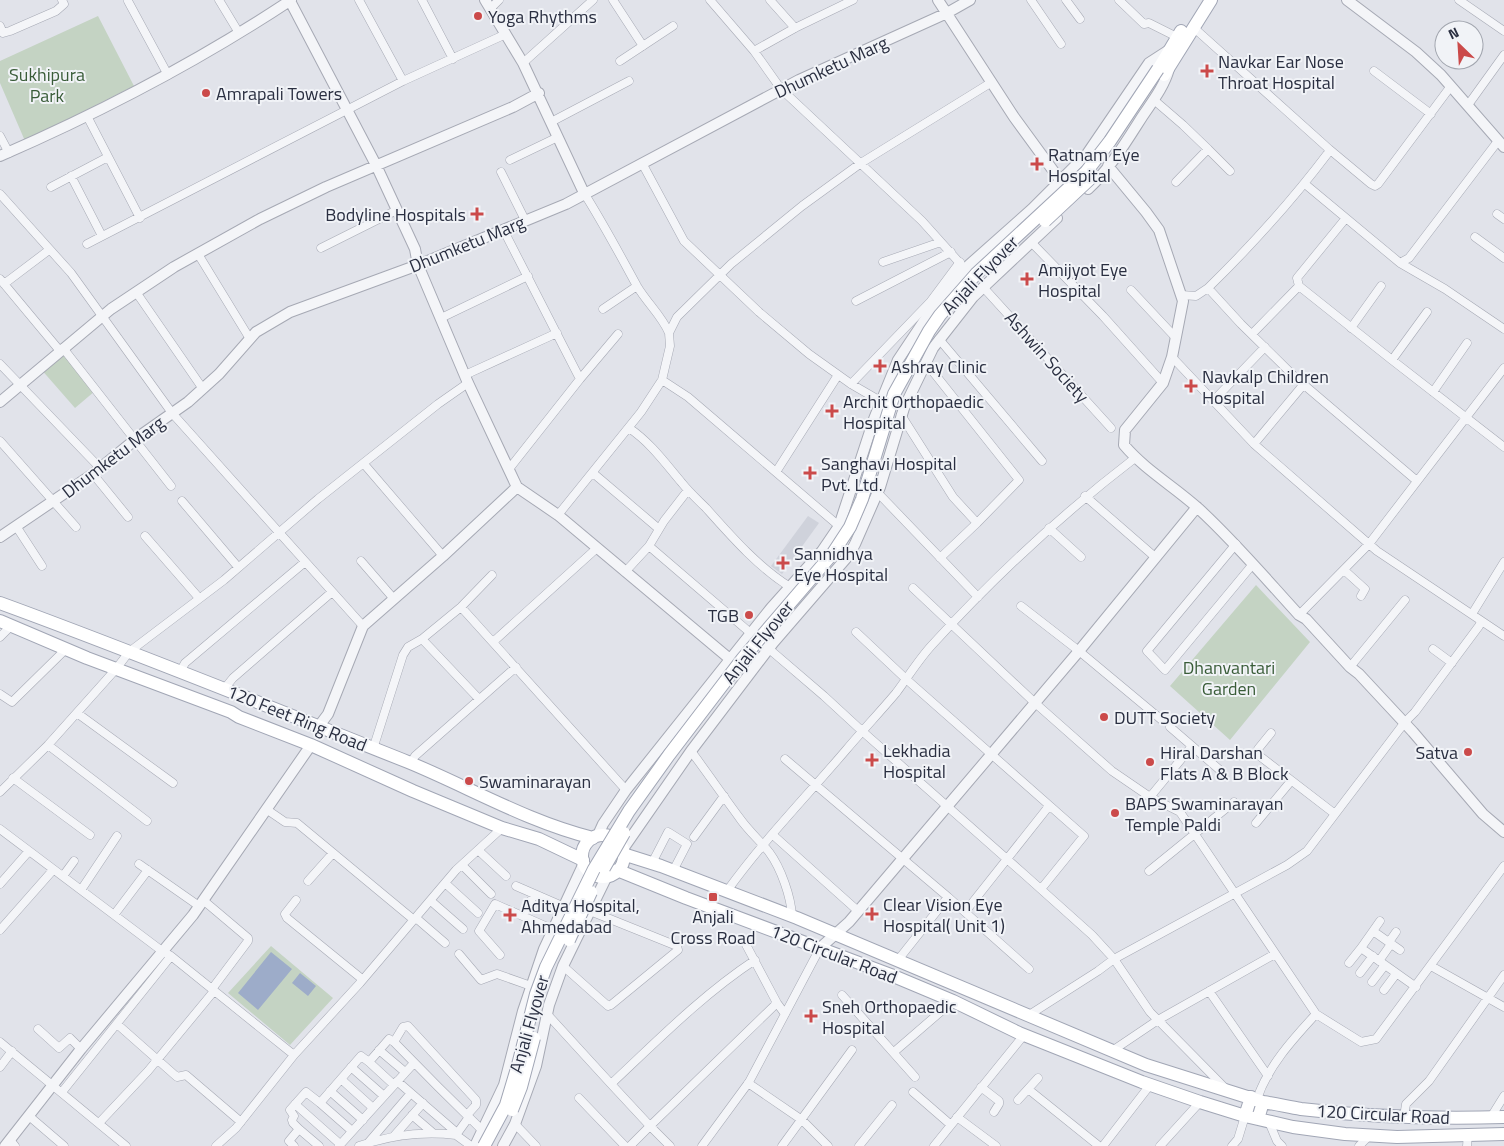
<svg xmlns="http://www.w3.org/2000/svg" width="1504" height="1146" font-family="'Titillium Web',sans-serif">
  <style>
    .built { fill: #cfd2db }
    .green { fill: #c4d3c3 }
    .water { fill: #9dacc9 }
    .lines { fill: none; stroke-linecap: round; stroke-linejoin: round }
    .minor-casing { stroke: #a6a9b4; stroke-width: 9 }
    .tertiary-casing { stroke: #a6a9b4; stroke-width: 12 }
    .primary-casing { stroke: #a1a6b5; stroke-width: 14 }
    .minor { stroke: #f4f5f8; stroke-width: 8 }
    .tertiary { stroke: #f4f5f8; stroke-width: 10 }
    .primary { stroke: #fff; stroke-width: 12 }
    .primary-bridge-casing { stroke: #a1a6b5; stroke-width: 14; stroke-linecap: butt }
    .primary-bridge { stroke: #fff; stroke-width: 12 }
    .poi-dot { fill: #cb4a4a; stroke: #f1f3f7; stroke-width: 2 }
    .labels { text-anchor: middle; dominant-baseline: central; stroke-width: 4; stroke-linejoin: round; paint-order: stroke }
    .poi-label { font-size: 18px; fill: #2a2f41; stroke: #f1f3f7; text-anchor: start }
    .street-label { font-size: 18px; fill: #2a2f41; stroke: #f1f3f7 }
    .park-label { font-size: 18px; fill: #395c38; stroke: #f1f3f7 }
  </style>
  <rect width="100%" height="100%" fill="#e1e3ea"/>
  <path class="built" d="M808,516L819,523L782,574L771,566Z"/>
  <path class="green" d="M98,16L134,86L25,141L0,83V61Z
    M62,351L95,391L75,408L40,368Z
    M1256,585L1310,642L1230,740L1170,686Z
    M271,946L333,998L290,1045L228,993Z"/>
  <path class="water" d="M271,952L292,969L258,1010L238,993Z
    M300,973L316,986L308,996L292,983Z"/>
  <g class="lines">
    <defs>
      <path id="minor" d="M219,0L239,33
        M359,0L403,81
        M422,0L453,59
        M613,0L643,46
        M710,0L754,51L781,89L922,221L966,270
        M770,0L795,28
        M1031,0L1061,44
        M1066,0L1080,19
        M1119,0L1144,24L1149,23L1177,37
        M1459,0L1504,31
        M128,1L168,75
        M491,8L499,0
        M0,26L3,33L10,31L56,11L64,4L62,0
        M1193,27L1329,149L1328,153C1291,202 1252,245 1208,288
        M754,51L795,28L853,0
        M620,61L673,26
        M523,63L593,0
        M1374,71L1431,114
        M1154,100L1183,125L1208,149L1176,182
        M1468,105L1504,55
        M87,116L140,218
        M551,122L629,81
        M0,136L9,153
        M1208,149L1230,171
        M1329,149L1371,184L1375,186L1378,184L1451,86
        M510,160L558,137
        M642,163L684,241L759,312L809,354L851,384L882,402
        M501,172L525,220
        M71,176L102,236
        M1305,184L1400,263L1409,258L1498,141
        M51,187L108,157
        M584,193C603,223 620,255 637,286C647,303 662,316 669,333
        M0,194L71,273L172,413L363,626
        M1497,214L1504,219
        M503,229L580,379L509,469
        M1475,237L1504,258
        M1031,242L1103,316L1163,383
        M87,244L403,81L506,34
        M321,248L397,210
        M198,254L250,339
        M883,262L941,242
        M1400,263L1445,289L1504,329
        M0,279L60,351
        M4,284L49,250
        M1299,286L1297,278L1346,218
        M983,287L1111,428
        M1131,290L1176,338
        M136,292L203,389
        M1181,295L1196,296L1208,288L1241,324L1296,378L1417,481
        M856,301L951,252
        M603,309L637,286
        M441,318L528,276
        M1351,328L1381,286
        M1252,334L1299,286L1392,360L1427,312
        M939,339L1042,461
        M63,348L171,486
        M1172,357L1254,444L1377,551L1504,636
        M1392,360L1504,447
        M926,363L1019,480L977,523
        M0,364L100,468
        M465,375L557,333
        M580,379L618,334
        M662,380L670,346L669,333L677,317L731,264L802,206L861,163L992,82
        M851,384L931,301L960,262
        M1433,392L1467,343
        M1213,401L1265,347
        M901,415L953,497L977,523L940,558
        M629,428C651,443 665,463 682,483C689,492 698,500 706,508C731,536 758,567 790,587
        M0,441L76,527
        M1254,444L1304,384
        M364,464L443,556
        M776,472L838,375
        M593,473L659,529
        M93,474L128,517
        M878,493L978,597
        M1085,496L1155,557
        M182,501L238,567
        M558,515L641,412L662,380L688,397L839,526
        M16,526L42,566
        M1049,528L1081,557
        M145,536L199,598
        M1236,544L1147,651L1165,670L1253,564
        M649,546L664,521L688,490
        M361,561L394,599
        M1344,570L1365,589L1361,596
        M625,572L649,546L824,696L862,731L1025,875L1092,935L1114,959L1150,1012L1225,1088
        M913,588L1034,702L1112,771L1150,797L1180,812L1316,1014L1361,1042L1376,1039L1504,866
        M1021,606L1079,651L1163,721
        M461,607L626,790
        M1472,614L1504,562
        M1299,615L1369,544L1504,368
        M856,632L906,679L1084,836L1041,889
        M0,637L11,626
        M493,642L597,548
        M1433,649L1452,663
        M1350,667L1405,600
        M180,672L185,663L305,562
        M224,689L233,678L332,592
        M0,694L12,702L66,649
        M479,699L422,639L461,607L492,575
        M77,713L173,783
        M1170,727L1221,771
        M1271,733L1258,749L1257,754L1335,814
        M48,745L147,821
        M373,749L403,655L408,647L422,639
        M691,751C708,774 724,797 741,820C749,831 760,841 769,852C781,868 791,897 792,916
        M785,759L948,897L1029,969
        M410,764L415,756L516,667
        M13,778L90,835
        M0,792L48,745L116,669L129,652L224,580L318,499L438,404L468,383
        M1150,797L1192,746
        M266,809L285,822L297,823L414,920
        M1256,823L1291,781
        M0,829L162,951L171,956L62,1092
        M773,835L858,911
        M694,837L724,796
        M478,850L506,876
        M652,863L668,832L687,844L673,871
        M139,864L199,906
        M462,865L491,894
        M1149,871L1234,802
        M63,876L74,861
        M308,881L333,853
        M445,883L478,913
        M0,884L29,851
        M516,886L562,906
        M81,890L117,836
        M727,891C763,841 806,797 846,750C862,731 880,712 896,693C908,677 919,659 932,645C994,577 1062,514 1135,458
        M203,900L248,938V941L212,989
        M296,900L285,914L287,918L362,979
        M431,901L463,929
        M527,910L534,894
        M965,912L1049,806
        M114,915L148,870
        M416,918L445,943
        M0,930L53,870
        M1373,931L1380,921
        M743,939L777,1003
        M1389,942L1396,932
        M1400,950L1373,931L1361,948L1416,987
        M459,954L481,980L497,974L531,986
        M500,955L479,931L495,904L552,929
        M171,956L294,1055
        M898,960L948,897
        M1379,961L1391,944
        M1349,963L1361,948
        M563,966L608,1006L611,1005L678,950L677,946L590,911
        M1431,966L1504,1007
        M1360,973L1373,956
        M1372,982L1385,965
        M1384,990L1396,974
        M1209,991L1268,1076
        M842,995L915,1077
        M547,1014L611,1084C657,1041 702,995 755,960
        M1029,1015L1098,971L1114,959L1287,865L1307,851L1405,722L1415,712L1479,626L1481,621
        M117,1024L177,1077L186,1075L241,1122
        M38,1029L59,1048L70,1038L81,1049
        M0,1042L126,1146
        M379,1050L405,1072
        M1112,1051L1158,1020L1275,954
        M894,1052L953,1001
        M369,1062L394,1085
        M0,1067L12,1051
        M351,1067L384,1096
        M341,1079L373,1108
        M397,1081L457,1133
        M748,1083L802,1120L828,1146
        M611,1084L650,1126L630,1146
        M981,1087L999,1101V1104L994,1112
        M1028,1089L1099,1146
        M330,1091L363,1120
        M913,1092L951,1125
        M579,1098L625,1146
        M1257,1099C1268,1066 1293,1039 1316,1014
        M1018,1100L1038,1078
        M320,1103L352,1131
        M295,1104L340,1144
        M412,1115L433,1133
        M467,1115L476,1105V1100L408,1026L403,1027L394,1042C423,1072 452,1101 482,1130
        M29,1116L64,1146
        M957,1117L996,1146
        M1404,1117L1406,1104L1429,1081L1504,975
        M1491,1117L1504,1096
        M1269,1122L1277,1141L1282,1146
        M99,1123L148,1071L214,991
        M515,1124L536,1146
        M299,1129L319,1146
        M456,1135L471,1146
        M394,1136L423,1103
        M10,1140L15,1146
        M368,1143L411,1093
        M216,1146L236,1128L294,1055L360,983L456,870L502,828
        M294,1146L289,1141L299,1129L293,1123L292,1120L294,1116L290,1110L306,1092L320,1103L361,1056L369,1062L389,1039L394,1042
        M339,1146L414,1063
        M359,1146C391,1135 422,1131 456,1135L469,1117
        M670,1146L650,1126L777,1003L785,1014
        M702,1146L749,1082L820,948
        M782,1146L852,1050
        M859,1146L892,1105
        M934,1146L1024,1035
        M1103,1146L1150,1085
        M1160,1146L1200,1102
        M1232,1146L1238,1139L1245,1116
        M1359,1146L1370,1135
        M1467,1146L1468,1134"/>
      <path id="tertiary" d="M485,0L523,63L584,193
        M938,0L1014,117L1060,180
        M1347,0L1416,52L1441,75L1504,147
        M290,1L376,165L415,249L418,265L468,383L517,487
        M0,156C101,112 199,61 291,0
        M1108,166L1146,212L1159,230L1183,301L1172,357L1163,383L1125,430L1124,445C1145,470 1175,487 1199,509C1235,542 1266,579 1299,615L1306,619L1350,667L1359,674L1413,732L1483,814L1504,832
        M1088,189C1110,169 1126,142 1142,117C1152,102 1164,87 1169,69
        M0,402L111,309L174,267L260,219L326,187L513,107L539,93
        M0,537L93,474L141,435L188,402L219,374L256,332L290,312L418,265L566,204L799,80L947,13L970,0
        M319,726L328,714L363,626L443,556L517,487L558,515L731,660
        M598,835L603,824L626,790L771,608L822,551L839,526L874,419L898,360L938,300L969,265L1032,209L1087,154L1149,63L1169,50
        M623,849L691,751L773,643L849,555L855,544L880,487L904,408L933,348L973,297L1057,218
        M820,948L849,922L894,869L1079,651L1197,507
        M5,1146L81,1049L193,915L311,745
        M475,1146L504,1085L523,1011L544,949L584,863
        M503,1146L515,1124L536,1066L549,1005L563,966L607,876"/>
      <path id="primary" d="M1159,68L1181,31
        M1164,75L1211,0
        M0,603C137,653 272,708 408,762C469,787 528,822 593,838
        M0,621L87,658L231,712L239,717L311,745L413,791L502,828L539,839L583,860
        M582 856a21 21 0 1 1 42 0a21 21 0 1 1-42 0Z
        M623,854L661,866L797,918L1146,1065L1263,1102L1258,1119L1245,1116L1251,1097
        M617,870L686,898L891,975L953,1001L1019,1033L1142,1082L1200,1102L1245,1116
        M1263,1102C1276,1104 1289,1107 1301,1109C1368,1117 1436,1119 1504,1117
        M1258,1119L1293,1127L1345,1134L1397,1137L1504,1134"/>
    </defs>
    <use href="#minor" class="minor-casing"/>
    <use href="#tertiary" class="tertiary-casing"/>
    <use href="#primary" class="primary-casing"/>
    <use href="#minor" class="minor"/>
    <use href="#tertiary" class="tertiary"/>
    <use href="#primary" class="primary"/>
    <defs>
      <path id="primary-bridge" d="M1045,221L1092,177
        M604,868L624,833
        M569,940L591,892
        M512,1110L521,1087L534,1038
        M484,1146L506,1105L518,1065L536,994L546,967L594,869L629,811L669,755L743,658L833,553L850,527L862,499L894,394L929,331L940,315L976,274L1086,172L1110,141L1158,69"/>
    </defs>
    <use href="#primary-bridge" class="primary-bridge-casing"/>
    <use href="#primary-bridge" class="primary-bridge"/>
  </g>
  <g class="poi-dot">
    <circle cx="478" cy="16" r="5"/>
    <path d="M1204.5 63.5h5v5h5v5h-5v5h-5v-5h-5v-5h5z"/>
    <circle cx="206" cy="93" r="5"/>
    <path d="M1034.5 156.5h5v5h5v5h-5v5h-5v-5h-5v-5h5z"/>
    <path d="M474.5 206.5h5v5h5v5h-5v5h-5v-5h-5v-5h5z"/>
    <path d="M1024.5 271.5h5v5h5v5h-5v5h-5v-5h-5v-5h5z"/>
    <path d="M877.5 358.5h5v5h5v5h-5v5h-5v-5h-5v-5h5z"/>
    <path d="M1188.5 378.5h5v5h5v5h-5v5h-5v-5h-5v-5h5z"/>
    <path d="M829.5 403.5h5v5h5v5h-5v5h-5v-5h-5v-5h5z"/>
    <path d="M807.5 465.5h5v5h5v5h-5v5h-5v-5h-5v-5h5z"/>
    <path d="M780.5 555.5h5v5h5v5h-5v5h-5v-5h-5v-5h5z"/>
    <circle cx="749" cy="615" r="5"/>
    <circle cx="1104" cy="717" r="5"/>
    <circle cx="1468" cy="752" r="5"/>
    <path d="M869.5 752.5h5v5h5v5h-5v5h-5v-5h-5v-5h5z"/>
    <circle cx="1150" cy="762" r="5"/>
    <circle cx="469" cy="781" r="5"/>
    <circle cx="1115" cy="813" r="5"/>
    <rect x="708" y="892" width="10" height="10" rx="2.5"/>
    <path d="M869.5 906.5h5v5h5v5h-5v5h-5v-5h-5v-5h5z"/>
    <path d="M507.5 907.5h5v5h5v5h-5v5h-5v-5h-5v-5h5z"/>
    <path d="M808.5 1008.5h5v5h5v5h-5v5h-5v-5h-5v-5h5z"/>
  </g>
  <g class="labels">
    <g class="poi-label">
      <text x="488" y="16">Yoga Rhythms</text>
      <text x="1218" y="61">Navkar Ear Nose<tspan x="1218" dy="21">Throat Hospital</tspan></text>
      <text x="216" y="93">Amrapali Towers</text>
      <text x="1048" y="154">Ratnam Eye<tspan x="1048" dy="21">Hospital</tspan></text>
      <text x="466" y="214" text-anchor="end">Bodyline Hospitals</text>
      <text x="1038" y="269">Amijyot Eye<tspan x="1038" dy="21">Hospital</tspan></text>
      <text x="891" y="366">Ashray Clinic</text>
      <text x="1202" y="376">Navkalp Children<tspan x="1202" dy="21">Hospital</tspan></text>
      <text x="843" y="401">Archit Orthopaedic<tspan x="843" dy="21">Hospital</tspan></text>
      <text x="821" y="463">Sanghavi Hospital<tspan x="821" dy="21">Pvt. Ltd.</tspan></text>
      <text x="794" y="553">Sannidhya<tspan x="794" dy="21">Eye Hospital</tspan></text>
      <text x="739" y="615" text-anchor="end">TGB</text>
      <text x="1114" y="717">DUTT Society</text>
      <text x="883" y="750">Lekhadia<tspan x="883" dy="21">Hospital</tspan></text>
      <text x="1160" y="752">Hiral Darshan<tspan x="1160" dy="21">Flats A &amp; B Block</tspan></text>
      <text x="1458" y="752" text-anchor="end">Satva</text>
      <text x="479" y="781">Swaminarayan</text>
      <text x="1125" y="803">BAPS Swaminarayan<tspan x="1125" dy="21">Temple Paldi</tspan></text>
      <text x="883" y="904">Clear Vision Eye<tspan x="883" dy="21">Hospital( Unit 1)</tspan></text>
      <text x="521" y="905">Aditya Hospital,<tspan x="521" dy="21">Ahmedabad</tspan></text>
      <text x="713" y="916" text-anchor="middle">Anjali<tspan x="713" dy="21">Cross Road</tspan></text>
      <text x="822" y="1006">Sneh Orthopaedic<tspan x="822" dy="21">Hospital</tspan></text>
    </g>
    <g class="street-label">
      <text transform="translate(831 67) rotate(-25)">Dhumketu Marg</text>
      <text transform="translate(467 244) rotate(-22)">Dhumketu Marg</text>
      <text transform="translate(980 275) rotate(-46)">Anjali Flyover</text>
      <text transform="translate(1047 357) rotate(48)">Ashwin Society</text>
      <text transform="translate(113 457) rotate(-37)">Dhumketu Marg</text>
      <text transform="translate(758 642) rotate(-51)">Anjali Flyover</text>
      <text transform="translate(297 718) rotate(22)">120 Feet Ring Road</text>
      <text transform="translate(834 954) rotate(21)">120 Circular Road</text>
      <text transform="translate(529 1024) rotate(-74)">Anjali Flyover</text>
      <text transform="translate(1383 1114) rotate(3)">120 Circular Road</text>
    </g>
    <g class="park-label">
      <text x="47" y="74">Sukhipura<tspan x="47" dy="21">Park</tspan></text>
      <text x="1229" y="667">Dhanvantari<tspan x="1229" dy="21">Garden</tspan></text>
    </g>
  </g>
  <g transform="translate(1459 45) rotate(335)"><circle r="24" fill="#f1f3f7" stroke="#a1a5ae"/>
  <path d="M0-4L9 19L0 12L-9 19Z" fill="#cb4a4a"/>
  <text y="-8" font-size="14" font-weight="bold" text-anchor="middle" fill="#2a2f41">N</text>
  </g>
</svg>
